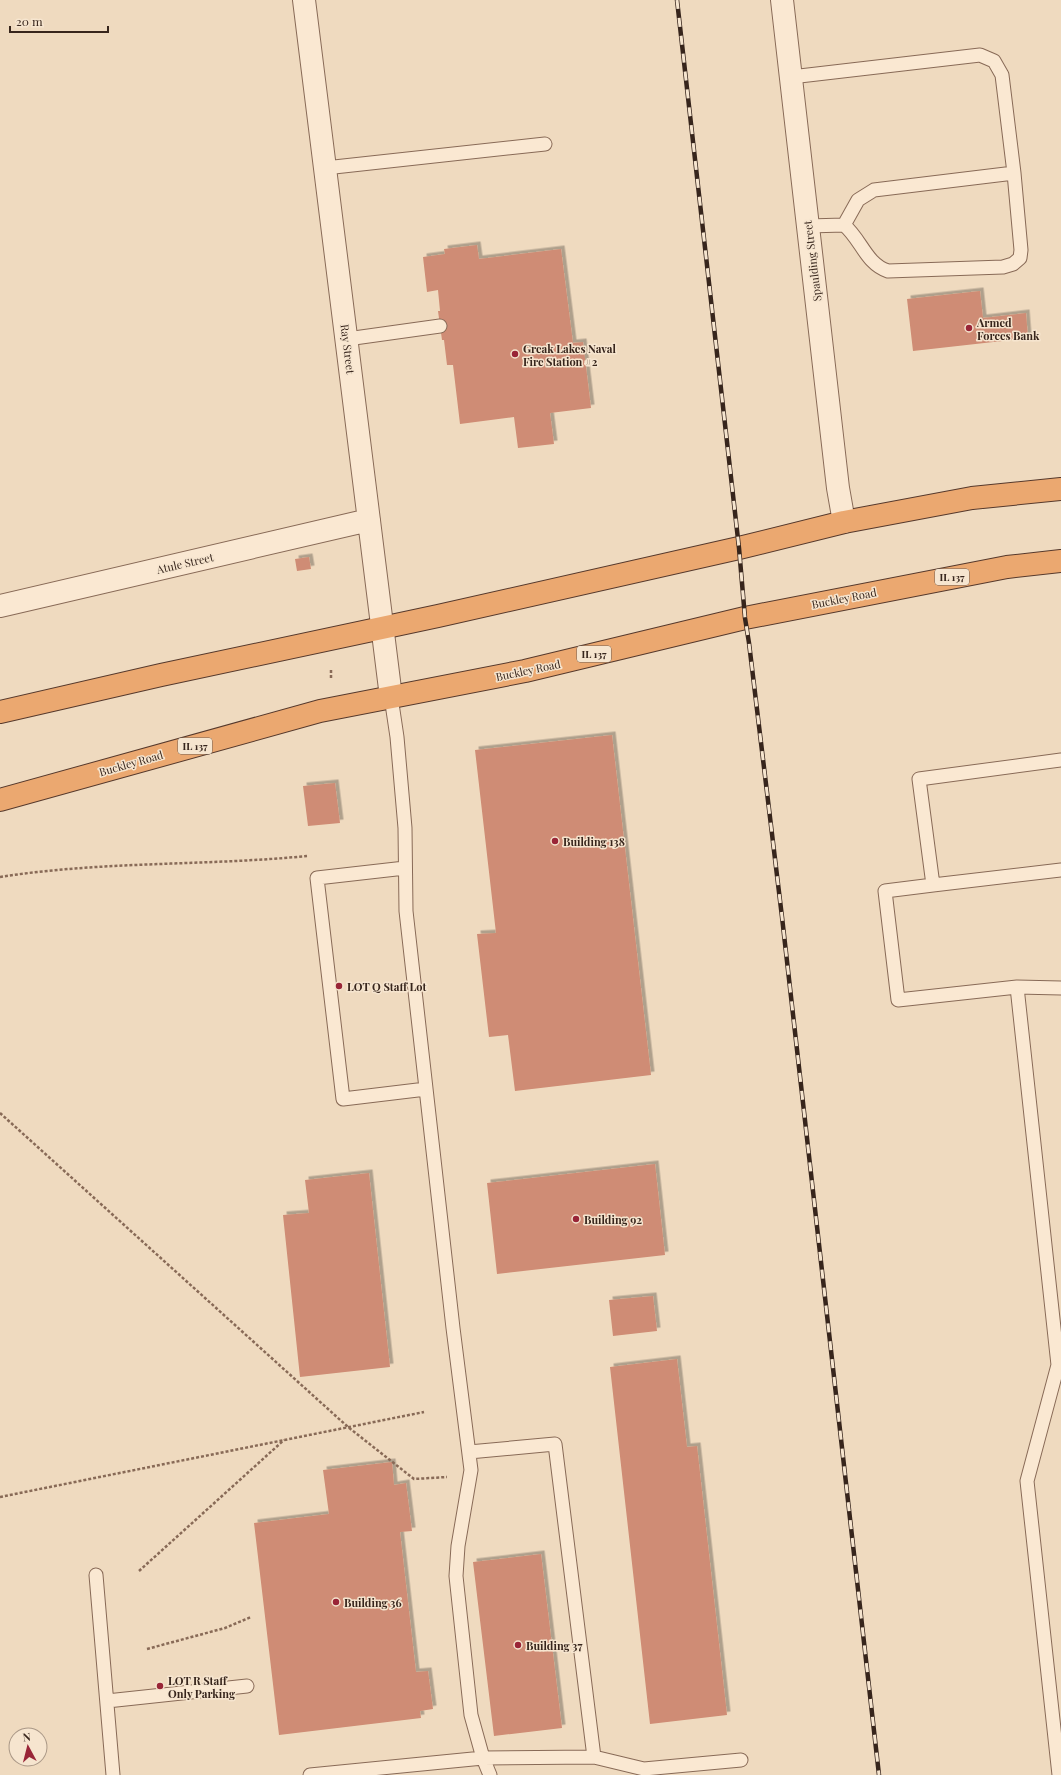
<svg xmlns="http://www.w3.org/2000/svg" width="1061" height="1775" font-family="'Playfair Display',serif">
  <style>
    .building { fill: #cf8c74; filter: url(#shadow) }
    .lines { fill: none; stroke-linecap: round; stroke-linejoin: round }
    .service-casing { stroke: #886a57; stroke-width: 15 }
    .minor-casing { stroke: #886a57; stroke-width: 24 }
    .tertiary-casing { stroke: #886a57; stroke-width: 24 }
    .trunk-casing { stroke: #56392c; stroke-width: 24 }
    .path { stroke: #886a57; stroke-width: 2.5; stroke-dasharray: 3 2; stroke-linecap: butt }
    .service { stroke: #fae8d2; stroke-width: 13 }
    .minor { stroke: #fae8d2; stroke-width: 22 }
    .tertiary { stroke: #fae8d2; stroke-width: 22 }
    .trunk { stroke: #eba870; stroke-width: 22 }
    .rail-casing { stroke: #37251c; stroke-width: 4.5 }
    .rail { stroke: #f6e5cf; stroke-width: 3; stroke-dasharray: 9; stroke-linecap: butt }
    .poi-dot { fill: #992537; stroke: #f6e5cf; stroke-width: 1.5 }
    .labels { text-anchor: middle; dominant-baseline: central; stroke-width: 3; stroke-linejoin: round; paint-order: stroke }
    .shield { fill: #f6e5cf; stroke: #705f52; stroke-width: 1 }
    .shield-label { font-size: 10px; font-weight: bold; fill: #37251c }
    .street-label { font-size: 11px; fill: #37251c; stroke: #f6e5cf }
    .poi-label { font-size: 11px; font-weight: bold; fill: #37251c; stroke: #f6e5cf; text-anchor: start }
  </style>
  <defs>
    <filter id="shadow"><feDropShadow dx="3.5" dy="-3.5" stdDeviation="0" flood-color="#0004"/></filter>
  </defs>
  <rect width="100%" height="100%" fill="#efdabf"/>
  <path class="building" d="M477,245L479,259L561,249L573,343L583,342L591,408L550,413L554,444L518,448L514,417L460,424L453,365H447L444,340H442L438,311H440L438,290L427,292L423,257L445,254L444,249Z
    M980,291L983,318L1026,313L1028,338L913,351L907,299Z
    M309,557L311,569L297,571L295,559Z
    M612,735L651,1075L515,1091L508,1035L489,1037L477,934L496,933L475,750Z
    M335,783L340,823L308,826L303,786Z
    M655,1164L665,1255L497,1274L487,1183Z
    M369,1173L390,1367L300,1377L283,1215L309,1213L305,1180Z
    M653,1296L657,1331L613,1336L609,1300Z
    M677,1359L687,1447L697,1446L727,1715L650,1724L610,1367Z
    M392,1462L394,1485L406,1483L412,1531L400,1532L416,1672L428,1671L433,1709L420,1711L421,1718L279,1735L254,1523L329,1514L323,1470Z
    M541,1554L562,1728L494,1736L473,1562Z"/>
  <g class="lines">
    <defs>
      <path id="service" d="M791,77L980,55L994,61L1002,75L1014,173L1021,250L1020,258L1013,264L1003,267L888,271C866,264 861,239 844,225L808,226
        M325,168L545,144
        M844,225L858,200L874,190L1014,173
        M347,339L440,326
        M391,697L397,737L405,828L406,911L453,1328L471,1470L458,1546L456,1576L471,1715L483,1758L490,1775
        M1061,760L919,779L933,885L1061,870
        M405,868L317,878L343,1099L426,1089
        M933,885L885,891L898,1000L1017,987L1061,988
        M1017,987L1058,1365L1027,1481L1059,1775
        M469,1452L555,1444L594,1757
        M96,1575L113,1775
        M107,1701L247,1686
        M310,1775L483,1758L594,1757L644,1769L741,1760"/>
      <path id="minor" d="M304,0L391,697
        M0,606L369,520"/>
      <path id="tertiary" d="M782,0L838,488L844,522"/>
      <path id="trunk" d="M0,712L161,675L438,616L739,548L844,522L972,498L1061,489
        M0,800L320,711L525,671L745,618L1007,567L1061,561"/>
    </defs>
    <use href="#service" class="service-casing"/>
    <use href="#minor" class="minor-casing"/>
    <use href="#tertiary" class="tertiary-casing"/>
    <use href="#trunk" class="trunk-casing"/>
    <path class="path" d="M331,670V679
      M0,877C101,861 205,866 307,856
      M0,1113L348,1427L414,1479L447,1477
      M0,1497L424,1412
      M139,1571L284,1440
      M147,1649L225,1628L251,1617"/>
    <use href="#service" class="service"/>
    <use href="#minor" class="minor"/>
    <use href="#tertiary" class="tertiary"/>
    <use href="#trunk" class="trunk"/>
    <defs>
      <path id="rail" d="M677,0L739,548L745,618L749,643L782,917L879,1775"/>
    </defs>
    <use href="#rail" class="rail-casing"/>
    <use href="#rail" class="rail"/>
  </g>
  <g class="poi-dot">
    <circle cx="969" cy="328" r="4"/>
    <circle cx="515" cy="354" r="4"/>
    <circle cx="555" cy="841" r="4"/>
    <circle cx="339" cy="986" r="4"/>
    <circle cx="576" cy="1219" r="4"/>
    <circle cx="336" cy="1602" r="4"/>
    <circle cx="518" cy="1645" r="4"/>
    <circle cx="160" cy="1686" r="4"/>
  </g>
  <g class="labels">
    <g class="shield">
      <rect x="935" y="569" width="34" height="16" rx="3"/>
      <rect x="577" y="646" width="34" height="16" rx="3"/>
      <rect x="178" y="738" width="34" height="16" rx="3"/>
    </g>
    <g class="shield-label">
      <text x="952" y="577">IL 137</text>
      <text x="594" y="654">IL 137</text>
      <text x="195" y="746">IL 137</text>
    </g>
    <g class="street-label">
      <text transform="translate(812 261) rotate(-97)">Spaulding Street</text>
      <text transform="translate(348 349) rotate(83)">Ray Street</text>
      <text transform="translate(185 563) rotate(-13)">Atule Street</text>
      <text transform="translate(844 598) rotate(-11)">Buckley Road</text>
      <text transform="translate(528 670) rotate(-12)">Buckley Road</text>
      <text transform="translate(131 763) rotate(-16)">Buckley Road</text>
    </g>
    <g class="poi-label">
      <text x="977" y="322">Armed<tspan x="977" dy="13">Forces Bank</tspan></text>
      <text x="523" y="348">Greak Lakes Naval<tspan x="523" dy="13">Fire Station #2</tspan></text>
      <text x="563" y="841">Building 138</text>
      <text x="347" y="986">LOT Q Staff Lot</text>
      <text x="584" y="1219">Building 92</text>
      <text x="344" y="1602">Building 36</text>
      <text x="526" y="1645">Building 37</text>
      <text x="168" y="1680">LOT R Staff<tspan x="168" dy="13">Only Parking</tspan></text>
    </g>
  </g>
  <g transform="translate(28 1747) rotate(353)"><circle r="19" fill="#f6e5cf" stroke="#aa9887"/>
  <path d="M0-3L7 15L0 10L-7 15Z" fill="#992537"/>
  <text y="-6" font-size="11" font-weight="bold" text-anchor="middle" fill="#37251c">N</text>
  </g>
  <path d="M10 26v6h98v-6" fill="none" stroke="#37251c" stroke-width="2"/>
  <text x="16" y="26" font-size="12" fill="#37251c" stroke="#f6e5cf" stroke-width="3" paint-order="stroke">20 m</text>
</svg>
